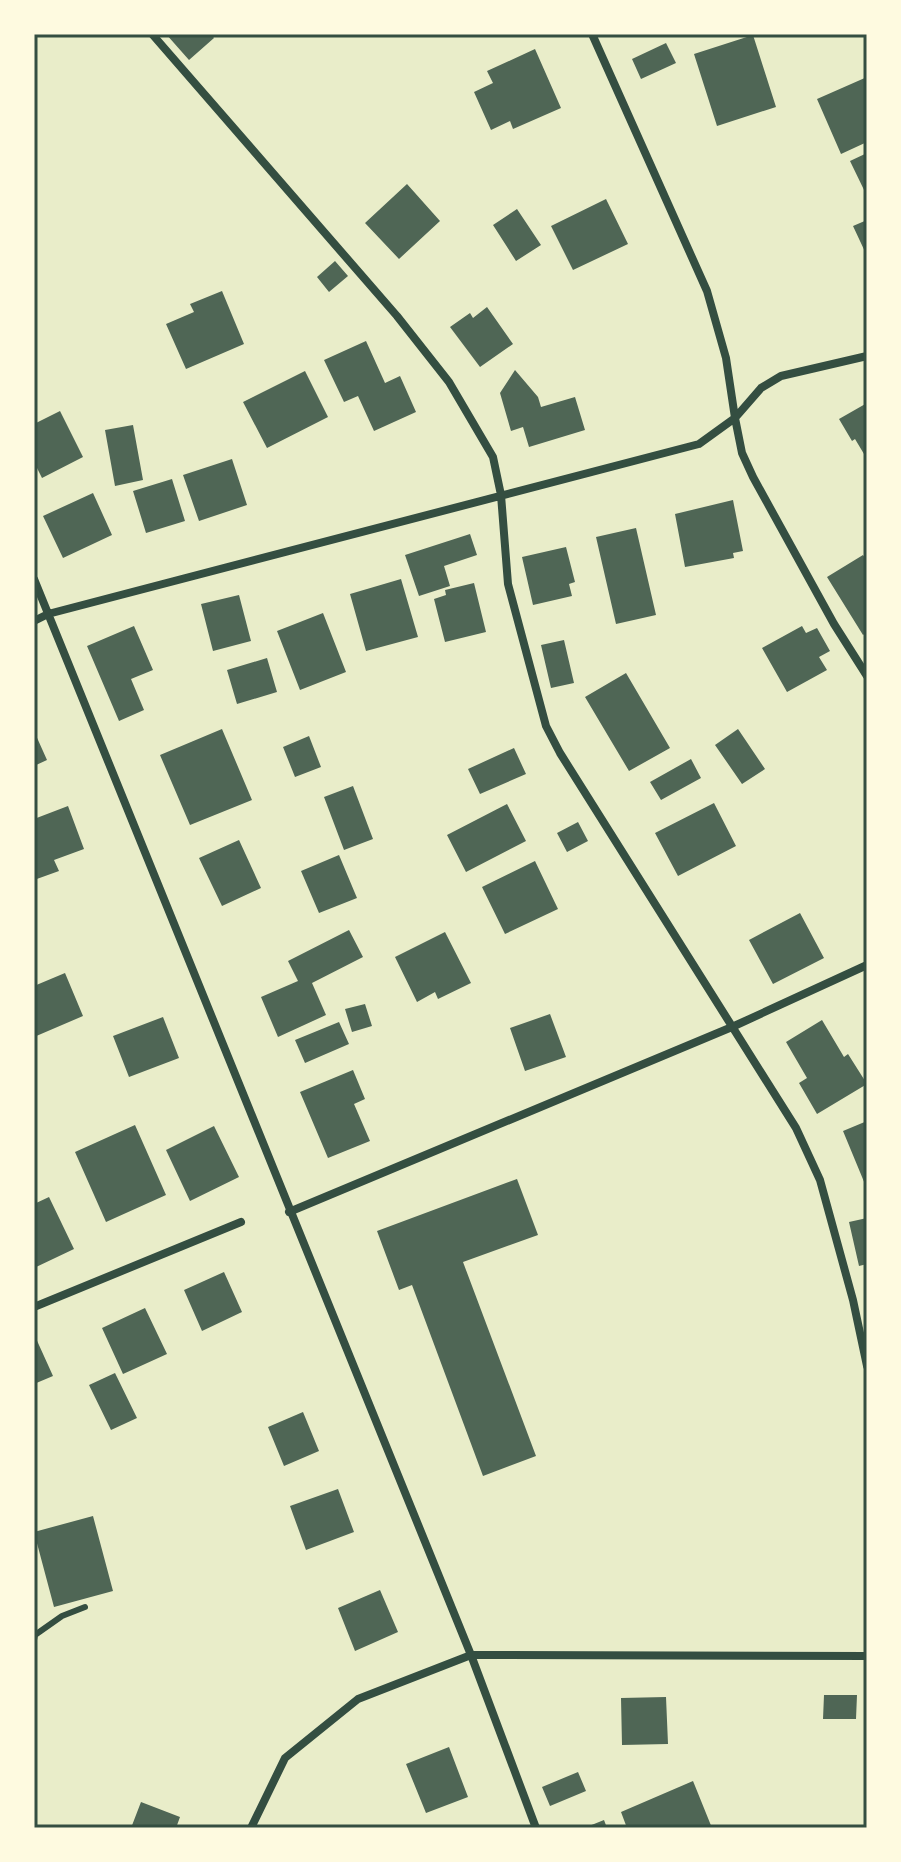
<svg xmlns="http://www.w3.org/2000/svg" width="901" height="1862" font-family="'PT Serif',serif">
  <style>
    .building { fill: #4f6655 }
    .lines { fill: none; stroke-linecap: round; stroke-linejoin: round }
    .service { stroke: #344e41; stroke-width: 6 }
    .minor { stroke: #344e41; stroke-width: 8 }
    .neatline { fill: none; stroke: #344e41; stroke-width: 3 }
  </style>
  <rect width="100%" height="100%" fill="#e9edc9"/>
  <path class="building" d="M166,34H211L214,38L189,60Z
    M753,35L776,107L717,126L694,54Z
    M666,43L676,63L641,79L632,59Z
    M535,49L561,108L513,129L510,121L491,130L474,92L493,83L487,71Z
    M867,77V142L841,154L817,99Z
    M867,153V191L865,192L850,161Z
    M407,184L440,221L399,259L365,223Z
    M606,199L628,244L573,270L551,226Z
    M517,209L541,245L516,261L493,225Z
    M867,220V256L853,226Z
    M335,261L348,276L329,292L317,277Z
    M222,291L244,344L186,369L166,324L194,312L190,304Z
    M487,307L513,344L480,367L450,327L470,313L473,318Z
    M366,341L385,383L400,376L416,412L374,431L358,396L344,402L324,360Z
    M515,370L538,397L541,407L575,397L585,430L529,447L523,427L511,431L500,393Z
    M305,371L328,417L267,448L243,402Z
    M867,403V452L864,454L855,439L852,441L839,419Z
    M60,411L83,457L42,478L34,462V424Z
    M133,425L143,480L115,486L105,430Z
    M232,459L247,505L199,521L183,475Z
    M172,479L185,521L146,533L133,491Z
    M93,493L112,535L63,558L43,516Z
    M733,500L743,551L733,553L734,558L685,567L675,514Z
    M636,528L656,615L616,624L596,537Z
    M470,534L477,555L444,566L450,586L419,596L405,555Z
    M566,547L575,582L569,584L572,596L533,605L522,557Z
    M863,555L867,561V632L863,635L827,577Z
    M401,579L418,637L366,651L350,594Z
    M474,583L486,632L445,642L434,599L446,595L445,590Z
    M239,595L251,641L213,651L201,604Z
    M323,613L346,672L300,690L277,631Z
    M134,626L153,670L131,679L144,710L119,721L87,646Z
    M802,626L806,633L817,628L830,651L819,657L827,670L787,692L762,648Z
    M564,640L574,683L551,688L541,645Z
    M267,658L277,692L237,704L227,670Z
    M626,673L670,748L629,771L585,697Z
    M222,729L252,800L190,825L160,755Z
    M738,729L765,769L742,784L715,745Z
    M34,731L47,760L34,766Z
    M309,736L321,767L295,777L283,747Z
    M514,748L526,774L480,794L468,769Z
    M691,759L701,778L661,800L650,782Z
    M353,786L373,839L344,850L324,797Z
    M714,803L736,846L678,876L655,833Z
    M507,804L526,841L466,872L447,835Z
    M68,806L84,849L54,860L59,871L34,880V819Z
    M578,822L588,841L567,852L557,833Z
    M239,840L261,888L222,906L199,858Z
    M339,855L357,898L319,913L301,871Z
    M535,861L558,909L505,934L482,887Z
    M800,913L824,958L773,984L749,940Z
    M349,930L363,957L312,983L326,1015L278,1037L261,997L298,981L288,961Z
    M445,932L471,983L438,999L435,992L417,1002L395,957Z
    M65,973L83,1016L34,1037V986Z
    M365,1004L372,1026L352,1032L345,1009Z
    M550,1014L566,1057L525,1071L510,1028Z
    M163,1017L179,1058L129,1077L113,1036Z
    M822,1020L844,1057L848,1054L867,1084L817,1114L799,1083L807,1078L786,1042Z
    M339,1022L349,1044L305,1063L295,1040Z
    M353,1070L365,1099L354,1104L370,1141L328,1158L300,1092Z
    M867,1121V1189L843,1131Z
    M135,1125L166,1195L106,1222L75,1152Z
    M214,1126L239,1177L190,1201L166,1150Z
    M517,1179L538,1235L463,1262L536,1456L483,1476L412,1285L399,1290L377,1231Z
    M49,1197L74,1249L34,1268V1204Z
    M867,1218V1264L859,1266L849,1222Z
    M224,1272L242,1312L202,1331L184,1290Z
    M145,1308L167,1354L123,1374L102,1328Z
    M34,1334L53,1376L34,1384Z
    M115,1373L137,1418L111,1430L89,1385Z
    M303,1412L319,1451L284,1466L268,1427Z
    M338,1489L354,1532L306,1550L290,1506Z
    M93,1516L113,1591L54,1607L34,1532Z
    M380,1590L398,1632L355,1651L338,1608Z
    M824,1695H857L856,1719H823Z
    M666,1697L668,1744L622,1745L621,1698Z
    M449,1747L468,1797L426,1813L406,1764Z
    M578,1772L586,1791L550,1806L542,1787Z
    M693,1781L712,1828H627L621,1812Z
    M141,1802L180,1817L176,1828H131Z
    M604,1820L607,1828H584Z"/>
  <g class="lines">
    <path class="service" d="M34,1640L35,1635L62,1616L85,1607"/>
    <path class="minor" d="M152,34L397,316L449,382L493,457L501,495L508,584L546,726L560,753L796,1128L820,1180L853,1300L867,1366
      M867,356L781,376L761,388L735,418L742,453L753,477L834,624L867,676
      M34,579L471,1655L536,1828
      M34,621L48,614L699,444L735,418L726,358L707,291L592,34
      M289,1212L732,1027L867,965
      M34,1307L241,1222
      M251,1828L285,1758L358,1699L471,1655L867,1656"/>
  </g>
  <rect width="901" height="1862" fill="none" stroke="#fefae0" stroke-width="72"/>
  <rect x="36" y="36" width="829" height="1790" class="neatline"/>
</svg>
